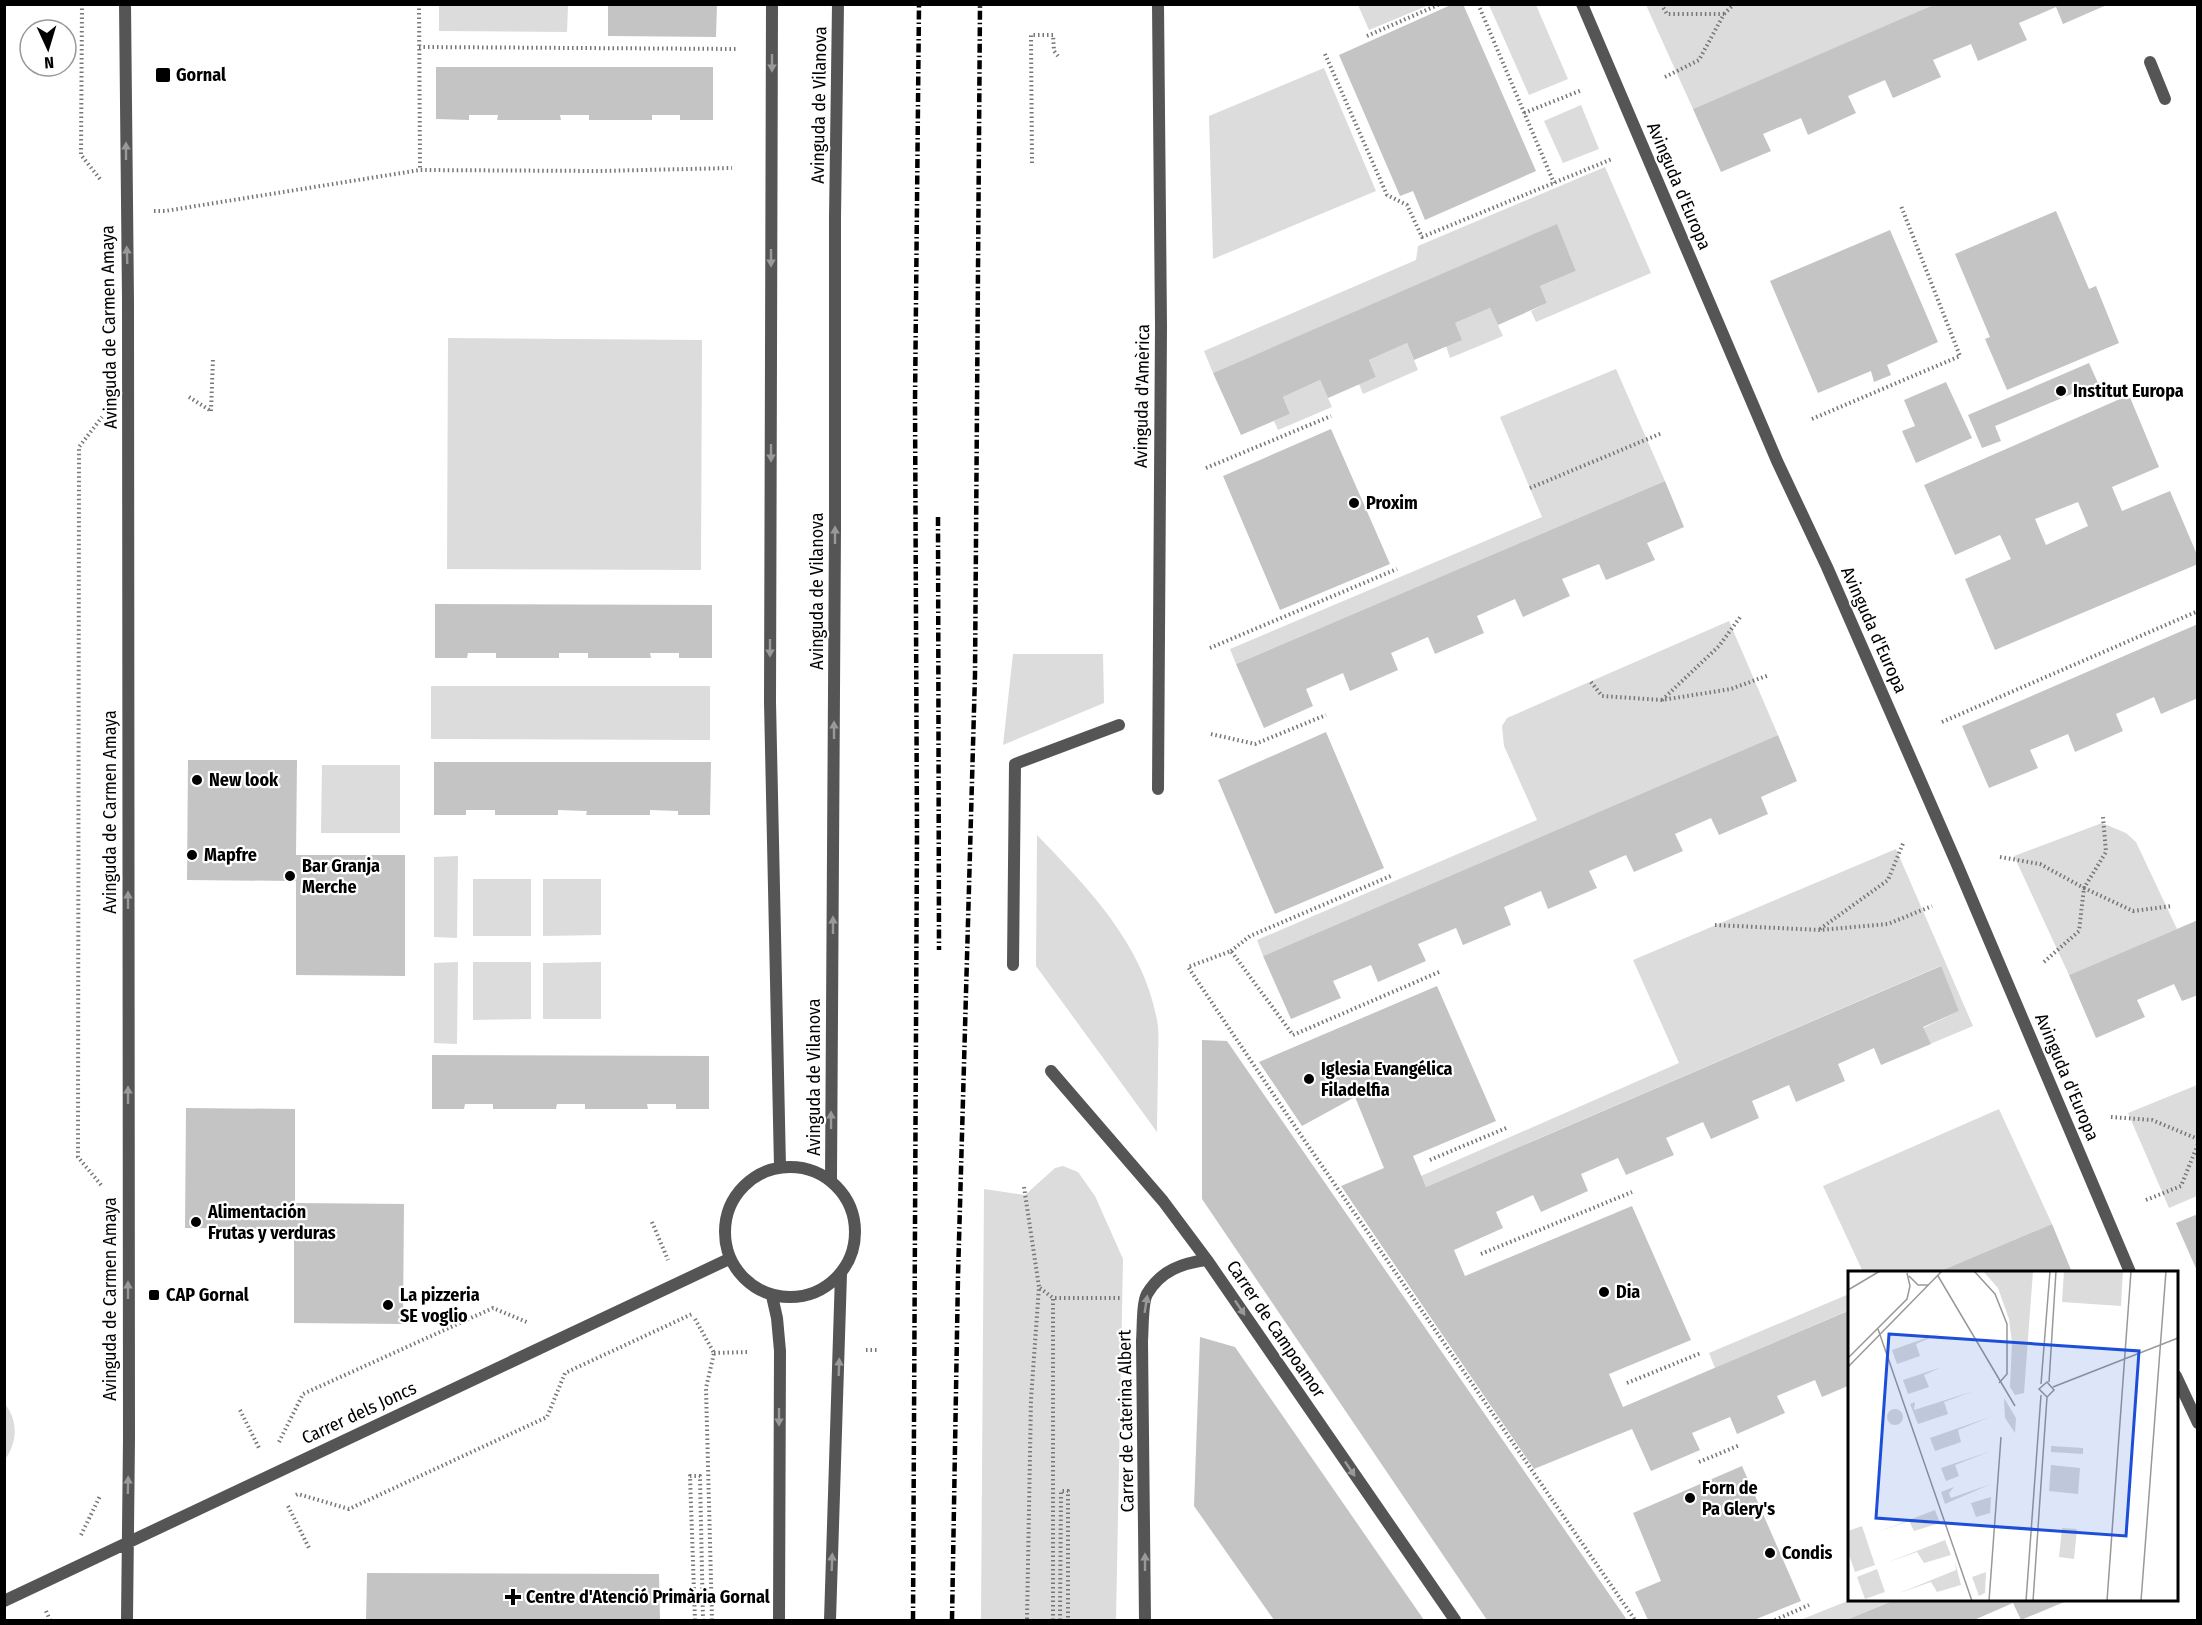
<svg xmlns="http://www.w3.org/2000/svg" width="2202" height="1625" font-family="'Fira Sans Condensed',sans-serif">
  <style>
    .green { fill: #dcdcdc }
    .building { fill: #c4c4c4; fill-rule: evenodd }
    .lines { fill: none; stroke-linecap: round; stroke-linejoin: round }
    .path { stroke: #777; stroke-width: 4; stroke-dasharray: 1.5 3; stroke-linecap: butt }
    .lane { stroke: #555; stroke-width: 12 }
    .street { stroke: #555; stroke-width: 12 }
    .rail { stroke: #000; stroke-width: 4.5; stroke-dasharray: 9 3 1.5 3; stroke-linecap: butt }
    .oneway { fill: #999 }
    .poi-dot { fill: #000; stroke: #fff; stroke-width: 2 }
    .labels { text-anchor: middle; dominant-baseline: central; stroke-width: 4.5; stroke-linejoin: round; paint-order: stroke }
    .poi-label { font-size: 18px; font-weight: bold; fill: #000; stroke: #fff; text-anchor: start }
    .street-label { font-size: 18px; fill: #000; stroke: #fff }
    .inset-road { fill: none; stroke: #999; stroke-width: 1.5 }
    .view { fill: #1d4ed8; fill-opacity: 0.15; stroke: #1d4ed8; stroke-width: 3 }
    .inset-edge { fill: none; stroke: #000; stroke-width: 3 }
  </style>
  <rect width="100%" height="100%" fill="#fff"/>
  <path class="green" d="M439,5H568L567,32L439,31Z
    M1358,5H1429L1369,30Z
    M1489,5H1536L1568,79L1529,95Z
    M1646,5H1936L1693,109Z
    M1324,68L1376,191L1213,259L1209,116Z
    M1581,105L1599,149L1563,163L1544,121Z
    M1605,167L1651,273L1536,322L1531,311L1547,303L1540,286L1576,271L1557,225L1213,373L1204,351L1416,260L1418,246Z
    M1490,308L1503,336L1450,358L1446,346L1455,323Z
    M448,338L702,340L701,570L447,569Z
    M1407,343L1418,370L1363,394L1359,384L1376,377L1369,360Z
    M1616,369L1665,481L1236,664L1230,649L1542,517L1500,417Z
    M1320,380L1332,407L1278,430L1274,421L1290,414L1283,397Z
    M1729,621L1778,735L1263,956L1257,940L1537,820L1504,746L1502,726L1507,718Z
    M1013,654H1103L1104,703L1003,745Z
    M431,686H710V740L431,739Z
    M322,765H400V833H321Z
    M2102,823L2126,833L2136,842L2177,929L2069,975L2014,856Z
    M1037,835C1090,890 1146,947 1158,1026C1159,1038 1158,1051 1158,1063C1158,1086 1157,1109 1157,1132L1036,966Z
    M1896,849L1973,1026L1930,1044L1923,1028L1959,1011L1940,966L1426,1187L1421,1176L1679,1063L1633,960Z
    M458,856L457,938L434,937V857Z
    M473,879H531V936H473Z
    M543,879H601V935L543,936Z
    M458,962L457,1044L434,1043V963Z
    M473,962H531V1019L473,1020Z
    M601,962V1019H543V963Z
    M2197,1085V1196L2169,1208L2128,1113Z
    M1999,1109L2052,1224L1938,1272H1863L1823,1186Z
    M1063,1166L1078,1172L1095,1196L1123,1259L1116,1620H981L984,1189L1025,1195L1055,1168Z
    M1849,1294V1310L1715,1368L1709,1353Z
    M5,1404C19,1422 17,1442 5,1460Z
    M1850,1600H1895L1846,1620H1800Z"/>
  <path class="building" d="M608,4H717L716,37L608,36Z
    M1453,4H1463L1536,171L1425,220L1413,191L1400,196L1339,55Z
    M1936,4H2109L2063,24L2056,7L2019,23L2027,40L1978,61L1971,44L1933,60L1941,77L1893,98L1885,80L1848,96L1856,113L1808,135L1801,118L1763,134L1771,151L1721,172L1693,109Z
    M436,67H713V120H680V115H652V120H589V115H560L561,120H497L498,115H469V120L436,119Z
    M2056,211L2089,289L2096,286L2119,343L2007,390L1985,339L1990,337L1955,254Z
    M1557,224L1576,271L1540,286L1547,303L1498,325L1490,308L1455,323L1462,340L1414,360L1407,343L1369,360L1376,377L1328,398L1320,380L1283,397L1290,414L1241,435L1213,373Z
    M1890,230L1938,342L1887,365L1891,375L1874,382L1871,371L1818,393L1770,281Z
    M2089,363L2098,383L1995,426L2001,441L1982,448L1968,415Z
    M1946,382L1972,438L1916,463L1902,431L1915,426L1904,400Z
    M2129,395L2159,467L2112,487L2122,511L2170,491L2198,557V564L1995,650L1965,579L2011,559L2000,535L1955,555L1924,485ZM2078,502L2088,526L2046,545L2035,519Z
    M1331,429L1390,564L1280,610L1223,476Z
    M1665,481L1684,527L1647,543L1655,560L1606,580L1599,564L1562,579L1570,596L1523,617L1515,599L1477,616L1484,633L1435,654L1428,637L1391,653L1398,670L1350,691L1343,673L1306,689L1313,706L1264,728L1236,664Z
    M435,604L712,605V658H679V653H650L651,658H588V653H559V658H496V653H468L467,658H435Z
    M2198,624V698L2161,714L2154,697L2116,714L2123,731L2075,752L2068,734L2030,750L2038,768L1989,788L1962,726Z
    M1326,732L1384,868L1275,914L1218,780Z
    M1778,735L1797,781L1761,797L1768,814L1719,835L1711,818L1675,834L1683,851L1634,872L1626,855L1589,871L1597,888L1548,909L1541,891L1504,907L1511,925L1463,945L1456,928L1418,944L1426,961L1378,982L1371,965L1333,981L1341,998L1291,1019L1263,956Z
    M188,760H297L296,855H405V976L296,975V881L187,880Z
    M434,762H711L710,815H678V811L650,810V815H586L587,811L558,810V815H495V810H466V815H434Z
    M2198,920V995L2182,1001L2174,984L2137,1000L2145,1017L2096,1038L2069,975Z
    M1941,966L1959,1011L1923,1027L1931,1044L1881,1065L1874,1048L1838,1064L1845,1081L1796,1102L1789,1085L1752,1101L1759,1118L1711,1139L1703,1122L1666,1138L1674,1155L1626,1175L1618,1158L1581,1174L1588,1191L1541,1212L1533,1195L1496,1212L1503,1228L1454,1250L1465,1276L1632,1206L1691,1340L1609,1374L1623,1407L1850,1310V1385L1822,1397L1815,1380L1777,1396L1785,1413L1737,1434L1730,1417L1692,1433L1700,1450L1651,1471L1632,1429L1534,1469L1341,1186L1384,1168L1355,1097L1302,1126L1259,1062L1437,986L1496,1121L1413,1156L1426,1187Z
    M1202,1040L1227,1041L1627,1620H1487L1202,1199Z
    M432,1055L709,1056V1109H676V1104H647L648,1109H585V1104H557L556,1109H493V1104H465L464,1109H432Z
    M186,1108L295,1109V1203L404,1204L403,1324L294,1323V1229L185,1228Z
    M2198,1214V1273L2176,1223Z
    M2052,1224L2071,1270L2065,1272H1938Z
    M1200,1337L1235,1347L1424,1620H1274L1194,1506Z
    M1742,1466L1801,1601L1754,1620H1648L1635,1592L1661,1581L1633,1513Z
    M367,1573L659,1574L660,1620H366Z
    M1895,1600H2069L2021,1620L2013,1603L1974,1620H1846Z"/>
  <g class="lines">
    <path class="path" d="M82,4L81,155L100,179
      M419,4L420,170
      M1478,4L1554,183
      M1661,4L1667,14H1724L1699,60L1663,78
      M1724,14L1734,4
      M1367,36L1440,4
      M419,47L737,49
      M1325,54L1387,195L1407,205L1422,237L1612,159
      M1524,113L1582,90
      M1032,163L1031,35H1053L1054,51L1058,56
      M154,211H165L420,170L600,171L732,168
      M189,397L211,411
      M211,411L213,358
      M1812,419L1960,356L1901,206
      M1206,468L1331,416
      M1530,488L1662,433
      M1210,648L1397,569
      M1591,682L1602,696L1662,700L1731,689L1769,675
      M1662,700L1719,646L1741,616
      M1942,722L2198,611
      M1211,734L1255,744L1326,715
      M2000,857L2040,864L2084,888L2106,852L2103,817
      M1715,925L1820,930L1888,924L1932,906
      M1820,929L1888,880L1904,841
      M1231,951L1250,936L1393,875
      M2044,962L2079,931L2084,888L2133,911L2172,906
      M1439,972L1293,1035L1231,951L1188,967L1300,1134L1635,1620
      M2111,1117L2152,1120L2198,1139
      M1430,1160L1506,1128
      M101,1185L78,1157L79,447L102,417
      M1024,1187L1039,1287L1031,1399L1027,1620
      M2146,1200L2181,1186L2198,1144
      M652,1222L668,1260
      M1481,1254L1632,1192
      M1040,1288L1053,1298
      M695,1319L714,1353
      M866,1350H879
      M714,1353L747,1352
      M1627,1383L1701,1353
      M240,1410L259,1448
      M279,1442L303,1394L493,1308L529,1323
      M1699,1462L1740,1445
      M296,1495L298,1494L349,1509L547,1417L565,1373L692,1314
      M288,1506L310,1550
      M81,1535L100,1496
      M46,1611L50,1620
      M695,1620L690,1476H700L703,1620
      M712,1620L706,1388L714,1353
      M1053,1620V1298H1120
      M1060,1620L1061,1491H1068V1620
      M1775,1620L1809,1605"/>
    <path class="lane" d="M2150,62L2165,99"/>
    <path class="street" d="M125,4L128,300L129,1438L127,1620
      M772,4L770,702L780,1167
      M1158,4L1161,326L1158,789
      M1582,4L1777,461L1827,567L1956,862L2130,1272
      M1013,965L1015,764L1119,725
      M1051,1071L1163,1201L1207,1260L1455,1620
      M725 1232a65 65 0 1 1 130 0a65 65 0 1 1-130 0Z
      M831,1179L835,528V217L838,4
      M772,1296L777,1318L780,1351L779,1620
      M2176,1376L2198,1423
      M4,1601L729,1259
      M830,1620L841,1274
      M1145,1620L1142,1341C1143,1329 1142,1303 1147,1294C1161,1270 1183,1263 1207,1260"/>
    <path class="rail" d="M938,517L939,950
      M913,1620L917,833L915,402L919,4
      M952,1620L958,1276L975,675L980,4"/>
  </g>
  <defs><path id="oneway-solid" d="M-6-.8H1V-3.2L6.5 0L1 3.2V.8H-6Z" transform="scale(1.5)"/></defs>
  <g class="oneway">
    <use href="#oneway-solid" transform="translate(772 63) rotate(90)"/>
    <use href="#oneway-solid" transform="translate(126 151) rotate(-90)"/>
    <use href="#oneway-solid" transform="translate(127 255) rotate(-92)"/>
    <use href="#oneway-solid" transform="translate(771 258) rotate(90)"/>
    <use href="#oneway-solid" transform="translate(771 453) rotate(90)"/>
    <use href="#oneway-solid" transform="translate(835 535) rotate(-90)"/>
    <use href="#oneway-solid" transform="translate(770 648) rotate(90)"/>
    <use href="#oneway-solid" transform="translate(834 730) rotate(-90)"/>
    <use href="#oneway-solid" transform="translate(128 900) rotate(-90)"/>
    <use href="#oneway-solid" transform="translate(833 925) rotate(-90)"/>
    <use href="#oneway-solid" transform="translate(128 1095) rotate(-90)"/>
    <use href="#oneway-solid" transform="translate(831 1120) rotate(-90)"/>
    <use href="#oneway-solid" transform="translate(128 1290) rotate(-90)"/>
    <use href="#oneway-solid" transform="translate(1146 1304) rotate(-81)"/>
    <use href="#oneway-solid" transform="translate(1240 1308) rotate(56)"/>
    <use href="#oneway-solid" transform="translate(839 1367) rotate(-88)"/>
    <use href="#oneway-solid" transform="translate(779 1417) rotate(90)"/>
    <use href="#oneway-solid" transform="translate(1350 1469) rotate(56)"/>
    <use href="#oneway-solid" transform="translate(128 1485) rotate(-89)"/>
    <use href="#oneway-solid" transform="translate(832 1562) rotate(-88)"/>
    <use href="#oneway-solid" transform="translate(1145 1562) rotate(-90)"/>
  </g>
  <g class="poi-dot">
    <rect x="155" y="67" width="16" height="16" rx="3"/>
    <circle cx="2061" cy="391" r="6"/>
    <circle cx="1354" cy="503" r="6"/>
    <circle cx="197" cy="780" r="6"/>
    <circle cx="192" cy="855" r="6"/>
    <circle cx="290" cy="876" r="6"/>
    <circle cx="1309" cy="1079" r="6"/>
    <circle cx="196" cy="1222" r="6"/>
    <circle cx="1604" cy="1292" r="6"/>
    <rect x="148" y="1289" width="12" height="12" rx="3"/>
    <circle cx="388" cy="1305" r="6"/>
    <circle cx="1690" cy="1498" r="6"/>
    <circle cx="1770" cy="1553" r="6"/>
    <path d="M510 1588h6v6h6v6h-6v6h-6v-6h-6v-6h6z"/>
  </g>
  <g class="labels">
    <g class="poi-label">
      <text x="176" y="75">Gornal</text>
      <text x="2073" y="391">Institut Europa</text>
      <text x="1366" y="503">Proxim</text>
      <text x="209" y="780">New look</text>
      <text x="204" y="855">Mapfre</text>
      <text x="302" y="866">Bar Granja<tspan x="302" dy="21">Merche</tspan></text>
      <text x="1321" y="1069">Iglesia Evangélica<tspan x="1321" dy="21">Filadelfia</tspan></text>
      <text x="208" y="1212">Alimentación<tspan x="208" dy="21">Frutas y verduras</tspan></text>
      <text x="1616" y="1292">Dia</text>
      <text x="166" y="1295">CAP Gornal</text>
      <text x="400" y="1295">La pizzeria<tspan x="400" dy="21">SE voglio</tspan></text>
      <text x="1702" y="1488">Forn de<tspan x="1702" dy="21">Pa Glery's</tspan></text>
      <text x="1782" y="1553">Condis</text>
      <text x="526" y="1597">Centre d'Atenció Primària Gornal</text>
    </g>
    <g class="street-label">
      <text transform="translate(819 105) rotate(-89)">Avinguda de Vilanova</text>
      <text transform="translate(1679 186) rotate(67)">Avinguda d'Europa</text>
      <text transform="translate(109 327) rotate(-91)">Avinguda de Carmen Amaya</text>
      <text transform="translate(1142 396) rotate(-89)">Avinguda d'Amèrica</text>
      <text transform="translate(817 591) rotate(-90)">Avinguda de Vilanova</text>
      <text transform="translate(1874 630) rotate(66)">Avinguda d'Europa</text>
      <text transform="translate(110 812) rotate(-90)">Avinguda de Carmen Amaya</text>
      <text transform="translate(814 1077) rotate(-90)">Avinguda de Vilanova</text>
      <text transform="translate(2067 1077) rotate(67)">Avinguda d'Europa</text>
      <text transform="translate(110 1299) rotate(-90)">Avinguda de Carmen Amaya</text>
      <text transform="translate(1276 1329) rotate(56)">Carrer de Campoamor</text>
      <text transform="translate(359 1413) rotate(-25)">Carrer dels Joncs</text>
      <text transform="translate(1126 1421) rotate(-91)">Carrer de Caterina Albert</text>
    </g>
  </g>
  <g transform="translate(1848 1271)">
    <rect width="330" height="330" fill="#fff"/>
    <path d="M135,0H185L176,122L167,124L162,116L164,72L161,48L150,17ZM216,0H275L273,35L214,31ZM95,61L68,73L72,85L49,93L44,79ZM94,96L76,104L81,116L60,123L55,109ZM126,120L96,131L100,143L70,153L62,133L67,131L66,139ZM156,127L168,147L167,162L157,147ZM39 146a8 8 0 1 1 16 0a8 8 0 1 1-16 0ZM142,146L110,159L113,171L87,180L82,167ZM203,175L235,177V183L203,181ZM143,180L107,194L111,205L98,210L93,197ZM203,194L232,197L230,223L201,220ZM143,213L97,233L93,221L106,216L101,222L103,227ZM143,226L142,242L128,246L123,232ZM87,239L92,252L66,260L61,250L27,262ZM14,255L27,294L7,301L0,281V260ZM214,257L229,258L226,288L211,286ZM97,269L103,284L76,292L69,281L38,292ZM107,291L113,314L89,321L83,311L49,323L108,299ZM29,298L37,321L17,328L9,306ZM138,301L137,322L131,325L124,306Z" fill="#dcdcdc"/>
    <path class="inset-road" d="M126,0L147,23L159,53V103L151,112M61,5L70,14H81M90,5L167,135M0,19L32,0M30,58L124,330M0,87L59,28L62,15L59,2M0,96L94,0M201,111L208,0M193,113L202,0M205,116L330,67M141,330L153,166M178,330L193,124M185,330L199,126L206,119L199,111L191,118L199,126M259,330L283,0M293,330L318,0"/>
    <path class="view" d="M41,63L291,80L278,265L28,247Z"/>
    <rect width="330" height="330" class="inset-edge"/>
  </g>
  <rect width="2202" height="1625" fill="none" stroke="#000000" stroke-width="12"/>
  <g transform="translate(48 48) rotate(176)"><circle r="28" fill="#ffffff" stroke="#999999" stroke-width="1.5"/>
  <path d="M0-4.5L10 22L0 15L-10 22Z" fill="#000000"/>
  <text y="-9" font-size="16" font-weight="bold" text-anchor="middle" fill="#000000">N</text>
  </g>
</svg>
